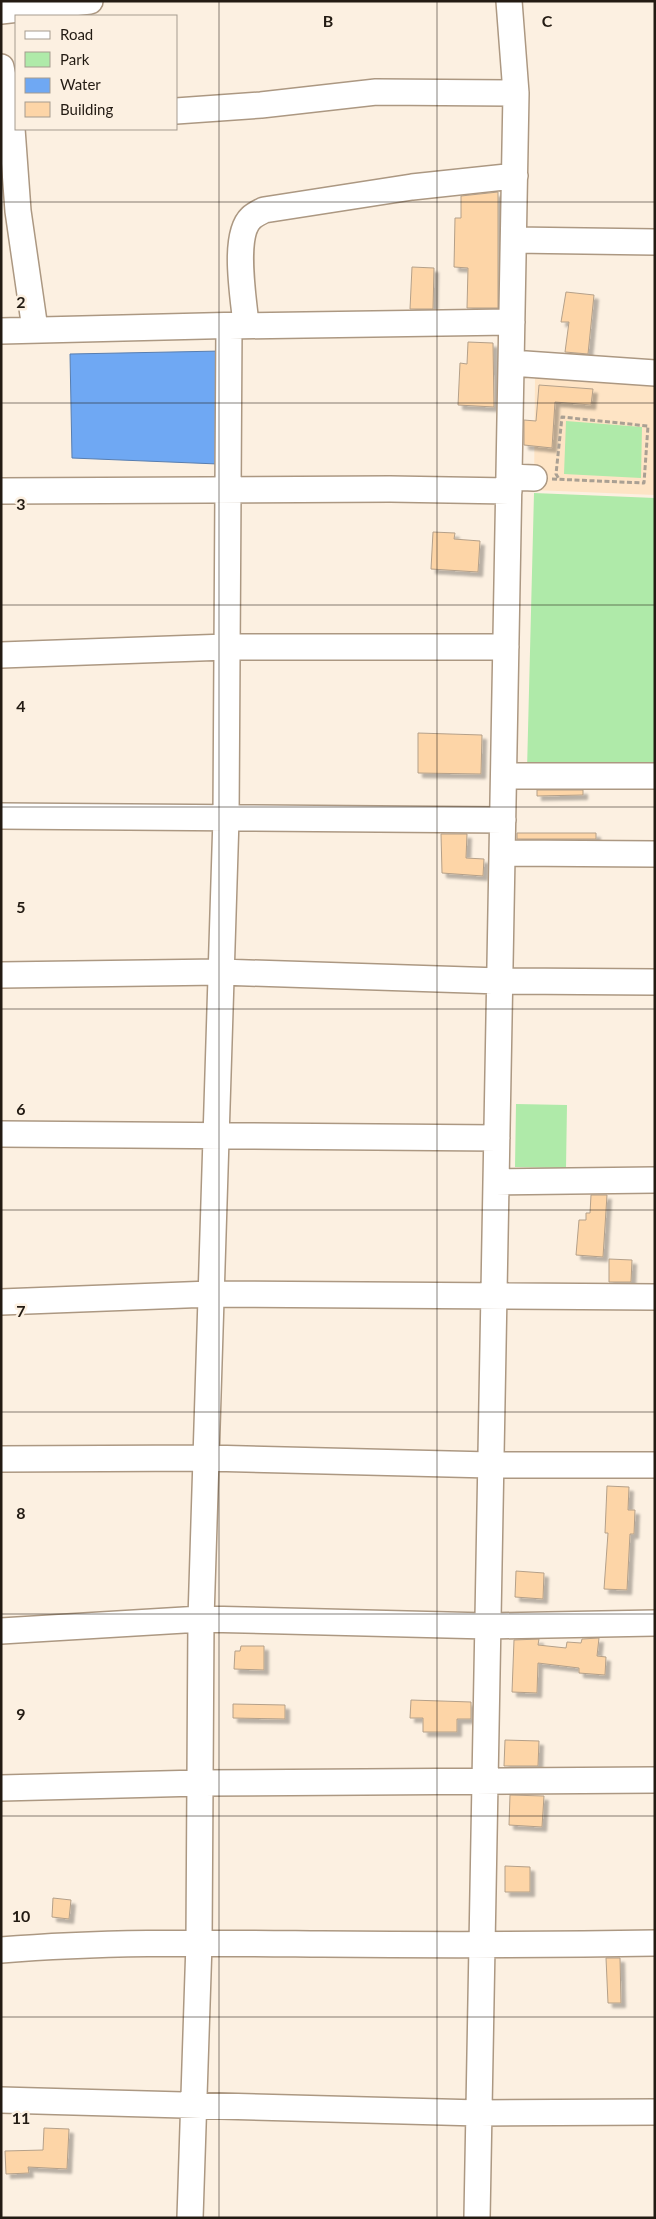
<svg xmlns="http://www.w3.org/2000/svg" width="656" height="2219" font-family="Lato,sans-serif">
  <style>
    .built { fill: #fee4c5 }
    .green { fill: #afeaa9 }
    .water { fill: #6fa8f3; stroke: #587eb0 }
    .building { fill: #fdd5a7; stroke: #b4a089; filter: url(#shadow) }
    .lines { fill: none; stroke-linecap: round; stroke-linejoin: round }
    .minor-casing { stroke: #ac9882; stroke-width: 28 }
    .path { stroke: #aaa093; stroke-width: 3; stroke-dasharray: 5 2.5; stroke-linecap: butt }
    .minor { stroke: #fff; stroke-width: 25 }
    .grid { fill: none; stroke: #231b13; stroke-width: 1; stroke-opacity: 0.55 }
    .grid-label { font-size: 16px; text-anchor: middle; font-weight: bold; fill: #231b13; stroke: #fcf0e1; stroke-width: 5; stroke-linejoin: round; paint-order: stroke }
  </style>
  <defs>
    <filter id="shadow"><feDropShadow dx="4.5" dy="4.5" stdDeviation="1" flood-color="#0004"/></filter>
  </defs>
  <rect width="100%" height="100%" fill="#fcf0e1"/>
  <path class="built" d="M535,376L655,382V495L534,490Z"/>
  <path class="green" d="M566,421L642,427L641,478L564,474Z
    M534,493L655,498V768L527,770Z
    M516,1104L567,1105L566,1168L515,1167Z"/>
  <path class="water" d="M222,351L218,464L72,458L70,354Z"/>
  <path class="building" d="M498,192V308H467L468,268L454,267L455,218H461V196Z
    M412,267L434,268L433,309H410Z
    M566,292L594,295L588,354L565,352L569,322H561Z
    M468,342L493,343L494,407L458,405L460,363L467,364Z
    M539,385L593,389L591,405L555,402L552,448L524,445V420L536,421Z
    M433,532L455,533L454,539L480,541L478,572L431,569Z
    M418,733L482,735L481,774L418,773Z
    M537,790H583V795L537,796Z
    M517,833H596V839H517Z
    M441,834H467L466,858L484,859L483,876L442,873Z
    M591,1195H607L603,1257L576,1255L579,1220H586V1213H590Z
    M609,1259L632,1260L631,1282H609Z
    M607,1486L629,1487L628,1510H635L634,1534H630L627,1590L604,1589L608,1533H605Z
    M516,1571L544,1573L543,1599L515,1597Z
    M599,1638L597,1656L606,1657L605,1675L579,1673V1668L538,1663L537,1693L512,1692L514,1640L539,1639L538,1645L566,1648L567,1642L581,1643L582,1639Z
    M241,1646H264V1670L234,1669L235,1651H240Z
    M411,1700L471,1702V1719H457V1732H423V1718H410Z
    M233,1704L285,1705V1719L233,1718Z
    M505,1740L539,1741L538,1766H504Z
    M510,1795L544,1796L542,1827L509,1825Z
    M505,1866L530,1867V1892H505Z
    M53,1898L71,1900L69,1919L52,1917Z
    M606,1958H620L621,2003H608Z
    M44,2128L69,2129L67,2169L28,2167L29,2173L6,2174L5,2151L43,2150Z"/>
  <g class="lines">
    <defs>
      <path id="minor" d="M1,11L90,1
        M1,67L11,115L18,211L35,329
        M176,111L261,105L376,92L516,93
        M514,240L655,242
        M246,325C244,300 232,236 251,218C254,215 260,212 264,210L412,187L515,176
        M229,326L512,322
        M1,331L245,325
        M511,363L655,373
        M509,477L534,478
        M1,491L390,489L509,491
        M1,655L227,647H506
        M504,776H655
        M1,816L503,820
        M503,853L655,854
        M1,975L220,972L500,981L655,982
        M1,1134L497,1138
        M496,1182L655,1180
        M1,1302L211,1294L655,1297
        M1,1459L207,1458L490,1465H655
        M1,1631L201,1619L488,1626L655,1623
        M1,1788L200,1783L655,1780
        M1,1950C108,1941 215,1943 322,1944C433,1945 544,1945 655,1943
        M1,2100L479,2113L655,2112
        M190,2218L199,1943L201,1619L226,818L229,326
        M477,2218L516,93L509,1"/>
    </defs>
    <use href="#minor" class="minor-casing"/>
    <path class="path" d="M552,479L644,483L648,426L562,417L556,474L559,479"/>
    <use href="#minor" class="minor"/>
  </g>
  <path class="grid" d="M219,1V2218M437,1V2218M1,202H655M1,403H655M1,605H655M1,807H655M1,1009H655M1,1210H655M1,1412H655M1,1614H655M1,1816H655M1,2017H655"/>
  <g class="grid-label">
    <text x="328" y="27">B</text>
    <text x="547" y="27">C</text>
    <text x="21" y="308">2</text>
    <text x="21" y="510">3</text>
    <text x="21" y="712">4</text>
    <text x="21" y="913">5</text>
    <text x="21" y="1115">6</text>
    <text x="21" y="1317">7</text>
    <text x="21" y="1519">8</text>
    <text x="21" y="1720">9</text>
    <text x="21" y="1922">10</text>
    <text x="21" y="2124">11</text>
  </g>
  <rect width="656" height="2219" fill="none" stroke="#231b13" stroke-width="5"/>
  <rect x="15" y="15" width="162" height="115" fill="#fcf0e1" stroke="#a59b8f"/>
  <rect x="25" y="31" width="25" height="8" fill="#ffffff" stroke="#a59b8f"/>
  <text x="60" y="40" font-size="15" fill="#231b13">Road</text>
  <rect x="25" y="52" width="25" height="15" fill="#afeaa9" stroke="#a59b8f"/>
  <text x="60" y="65" font-size="15" fill="#231b13">Park</text>
  <rect x="25" y="78" width="25" height="15" fill="#6fa8f3" stroke="#a59b8f"/>
  <text x="60" y="90" font-size="15" fill="#231b13">Water</text>
  <rect x="25" y="102" width="25" height="15" fill="#fdd5a7" stroke="#a59b8f"/>
  <text x="60" y="115" font-size="15" fill="#231b13">Building</text>
</svg>
